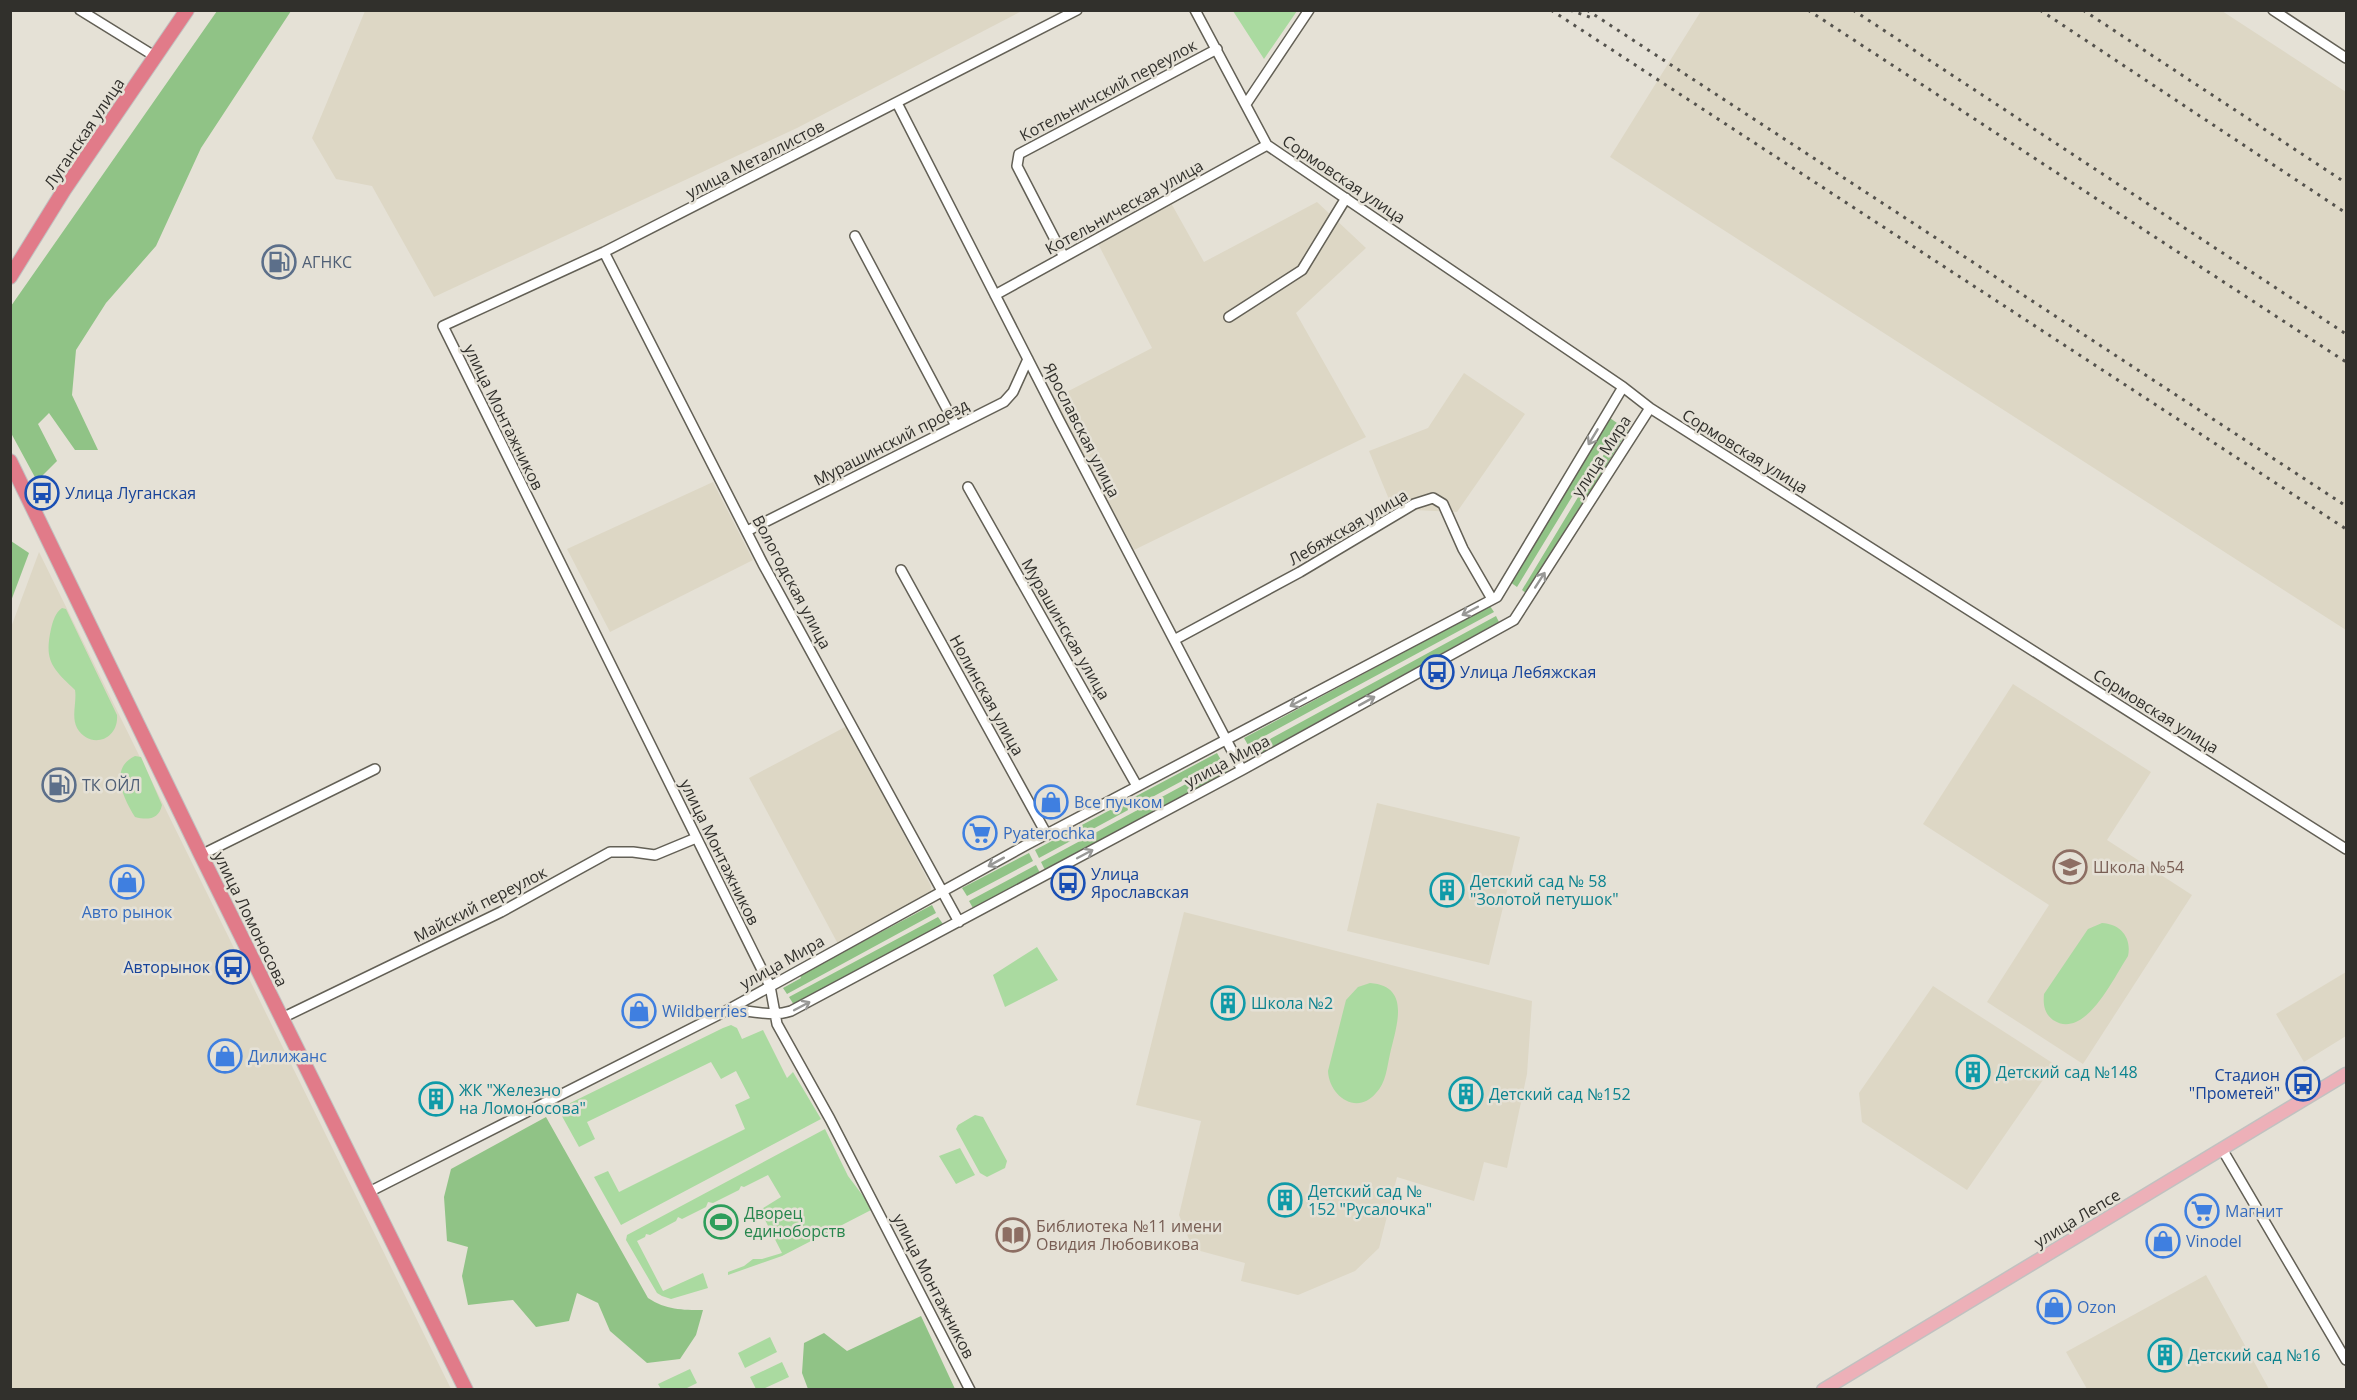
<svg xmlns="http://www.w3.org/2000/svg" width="2357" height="1400" font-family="'Open Sans',sans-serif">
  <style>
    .built { fill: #ddd7c5 }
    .green { fill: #aadaa0 }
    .forest { fill: #90c386 }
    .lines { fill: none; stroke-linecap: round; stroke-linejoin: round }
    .minor-casing { stroke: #636056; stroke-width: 12 }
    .major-casing { stroke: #c1c1c0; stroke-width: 15 }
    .highway-casing { stroke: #c1c1c0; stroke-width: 16 }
    .minor { stroke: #fff; stroke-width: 9 }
    .major { stroke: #edb0b8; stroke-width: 12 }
    .highway { stroke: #e17b89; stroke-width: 14 }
    .rail { stroke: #54524d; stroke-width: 3; stroke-dasharray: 3 6; stroke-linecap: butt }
    .oneway { stroke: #989896 }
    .labels { text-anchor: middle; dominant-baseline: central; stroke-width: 5; stroke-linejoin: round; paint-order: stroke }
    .street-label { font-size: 16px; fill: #31302c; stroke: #e5e1d6 }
    .service-label { font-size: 16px; fill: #4e5e75; stroke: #e5e1d6; text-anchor: start }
    .transit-label { font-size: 16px; fill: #164399; stroke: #e5e1d6; text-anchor: start }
    .shop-label { font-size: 16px; fill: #366cbe; stroke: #e5e1d6; text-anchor: start }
    .education-label { font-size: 16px; fill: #785e54; stroke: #e5e1d6; text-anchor: start }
    .culture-label { font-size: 16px; fill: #0d838f; stroke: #e5e1d6; text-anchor: start }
    .leisure-label { font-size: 16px; fill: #27864d; stroke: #e5e1d6; text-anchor: start }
  </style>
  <rect width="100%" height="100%" fill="#e5e1d6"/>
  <path class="built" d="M365,11V10L1022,11L797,128L434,297L372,186L336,179L312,138Z
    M1701,11H2222L2346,92V630L1610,157Z
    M1317,202L1366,248L1296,313L1366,437L1134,550L1053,399L1152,348L1095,238L1171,203L1204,262Z
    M1464,373L1525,414L1457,512L1393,509L1369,451L1428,428Z
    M713,482L753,560L610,632L567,549Z
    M39,552L451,1389H11L10,630Z
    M2013,684L2151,772L2107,840L2192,895L2083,1064L1987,1002L2049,905L1923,824Z
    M847,726L931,886V891L927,897L838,944L749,778Z
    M1377,803L1520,837L1489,965L1347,931Z
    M1184,912L1532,1001L1527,1074L1507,1168L1484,1162L1474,1201L1397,1177L1379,1248L1355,1271L1298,1295L1241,1281L1245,1263L1193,1249L1179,1215L1201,1121L1136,1105Z
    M2346,972V1036L2304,1062L2276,1014Z
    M1933,986L2054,1064L1967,1190L1862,1122L1859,1093Z
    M2206,1275L2269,1389H2087L2066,1352Z"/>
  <path class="green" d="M1233,11H1297L1264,59Z
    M62,608L66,609L117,715C119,740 90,750 77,728C71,716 77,702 75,690C52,668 44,661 51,629C53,621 55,613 62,608Z
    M135,756L141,757L162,805C159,820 147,820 135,817C123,798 109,768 135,756Z
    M2102,923C2120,924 2132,937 2128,956C2114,977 2085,1041 2053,1020C2044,1013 2043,1004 2044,994L2088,929Z
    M1037,947L1058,980L1005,1007L993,975Z
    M1370,983C1412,986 1396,1027 1390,1054C1387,1067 1386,1083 1376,1093C1357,1116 1329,1096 1328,1071L1346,1000L1358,987Z
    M731,1025L737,1028L742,1039L763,1030L787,1078L793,1072L821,1119L621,1225L594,1177L608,1171L619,1192L745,1129L735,1105L750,1098L736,1071L721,1079L711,1062L587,1122L595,1139L579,1147L558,1109L723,1028Z
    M975,1115L983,1117L1007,1161L1005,1168L987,1177L980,1173L956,1129L958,1125Z
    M825,1129L848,1176L873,1209L782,1256L728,1275V1272L744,1266L753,1259H762L782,1253L760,1210L781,1197L768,1175L744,1187L741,1186L739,1190L713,1203L708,1202L706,1207L682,1219L678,1217L676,1221L650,1235L646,1234L645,1237L637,1241L663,1291L703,1273L708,1288L671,1299L662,1296L657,1293L626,1240L627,1235Z
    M960,1148L975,1175L956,1184L939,1156Z
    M770,1337L777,1352L745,1368L738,1353Z
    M782,1362L789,1377L763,1389H756L750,1377Z
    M690,1369L697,1383L685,1389H661L658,1384Z"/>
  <path class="forest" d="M217,11H291L201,148L156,246L106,303L76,350L72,395L98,450H75L49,413L38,424L57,461L37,481L11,433V306Z
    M1610,418L1617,423L1517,587L1510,582Z
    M1621,426L1628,430L1527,594L1522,590Z
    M11,541L29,553L11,601Z
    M1490,606L1494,612L1248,745L1244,738Z
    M1496,616L1499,622L1254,757L1250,750Z
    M1217,753L1221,760L1039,858L1035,850Z
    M1223,764L1227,772L1045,870L1041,862Z
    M1029,853L1033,861L967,896L962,888Z
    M1036,865L1040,873L973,908L969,901Z
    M932,905L936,913L787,994L783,988L801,978L800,975Z
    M938,917L943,924L794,1005L789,997Z
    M546,1117L648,1298C666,1310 682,1310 703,1310L696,1335L680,1359L647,1363L610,1331L598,1303L577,1293L569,1321L536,1327L513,1300L468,1305L462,1276L468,1247L447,1241L444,1197L451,1169Z
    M921,1316L955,1389H808L802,1373L804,1343L824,1333L847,1351Z"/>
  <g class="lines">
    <defs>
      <path id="minor" d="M80,10L156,57
        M1195,10L1267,145L1623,387L1650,408L2346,849
        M2273,10L2346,58
        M897,103L1059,420L1242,770
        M1246,104L1309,10
        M855,236L956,426
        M604,252L763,564L959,922
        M1064,257L1017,166L1019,154L1217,49
        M995,295L1267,145
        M1229,317L1302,270L1346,198
        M968,487L1137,786
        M747,531L1004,402L1013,392L1028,359
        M901,570L1047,835
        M1174,640L1300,572L1414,504L1433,498L1443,504L1463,549L1492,599
        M201,855L375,769
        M730,1011C751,1009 771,1018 791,1011L1242,770L1514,620L1650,408
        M282,1018L501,912L610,852H633L655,855L696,838
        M2222,1149L2346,1360
        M369,1192L724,1012L1028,844L1497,597L1623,387
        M970,1390L830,1119L777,1024L770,986L443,326L604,252L1077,10"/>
      <path id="major" d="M1823,1390L2346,1074"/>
      <path id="highway" d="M10,277L64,190L187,10
        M10,461L201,855L466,1390"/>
    </defs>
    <use href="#minor" class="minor-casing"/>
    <use href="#major" class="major-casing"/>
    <use href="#highway" class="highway-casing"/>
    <use href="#minor" class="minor"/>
    <use href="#major" class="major"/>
    <use href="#highway" class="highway"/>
    <path class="rail" d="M1551,10L2346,529
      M1570,10L1595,19
      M1587,10L2346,506
      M1808,10L2346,362
      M1853,10L2346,334
      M2040,10L2346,213
      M2083,10L2346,183"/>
  </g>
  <defs><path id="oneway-shaft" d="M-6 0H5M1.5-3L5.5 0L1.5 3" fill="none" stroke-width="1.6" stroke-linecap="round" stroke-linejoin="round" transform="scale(1.5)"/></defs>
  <g class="oneway">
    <use href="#oneway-shaft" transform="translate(1593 437) rotate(121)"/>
    <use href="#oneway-shaft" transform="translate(1540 580) rotate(-57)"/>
    <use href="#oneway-shaft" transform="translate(1470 611) rotate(152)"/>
    <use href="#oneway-shaft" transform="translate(1367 701) rotate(-29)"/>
    <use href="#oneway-shaft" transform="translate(1298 702) rotate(152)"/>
    <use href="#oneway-shaft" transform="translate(1085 854) rotate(-28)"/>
    <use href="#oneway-shaft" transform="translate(996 862) rotate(151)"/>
    <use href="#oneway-shaft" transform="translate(802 1006) rotate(-28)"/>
  </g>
  <defs>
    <symbol id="fuel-ring" viewBox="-11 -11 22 22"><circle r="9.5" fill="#e5e1d6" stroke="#5c6f8a" stroke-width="1.5"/><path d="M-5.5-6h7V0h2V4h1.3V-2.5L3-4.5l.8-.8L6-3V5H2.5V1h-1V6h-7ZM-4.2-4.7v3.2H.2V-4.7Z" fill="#5c6f8a"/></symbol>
    <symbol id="bus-ring" viewBox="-11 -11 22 22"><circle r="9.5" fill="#e5e1d6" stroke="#1a4fb4" stroke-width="1.5"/><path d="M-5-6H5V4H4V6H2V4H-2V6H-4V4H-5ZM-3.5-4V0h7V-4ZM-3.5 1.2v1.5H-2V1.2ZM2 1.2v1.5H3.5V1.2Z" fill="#1a4fb4"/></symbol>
    <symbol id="shop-ring" viewBox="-11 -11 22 22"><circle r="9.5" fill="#e5e1d6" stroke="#3f7fe0" stroke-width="1.5"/><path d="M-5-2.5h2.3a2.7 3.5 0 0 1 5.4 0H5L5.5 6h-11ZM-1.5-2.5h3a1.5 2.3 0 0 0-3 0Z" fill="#3f7fe0"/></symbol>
    <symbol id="supermarket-ring" viewBox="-11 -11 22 22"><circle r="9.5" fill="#e5e1d6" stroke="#3f7fe0" stroke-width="1.5"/><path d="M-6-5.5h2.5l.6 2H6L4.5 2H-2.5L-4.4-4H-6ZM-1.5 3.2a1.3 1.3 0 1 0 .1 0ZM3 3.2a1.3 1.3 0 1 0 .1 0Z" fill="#3f7fe0"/></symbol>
    <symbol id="school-ring" viewBox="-11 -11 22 22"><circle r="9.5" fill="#e5e1d6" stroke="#8d6e63" stroke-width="1.5"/><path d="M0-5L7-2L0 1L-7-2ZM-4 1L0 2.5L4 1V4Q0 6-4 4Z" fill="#8d6e63"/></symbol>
    <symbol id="building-ring" viewBox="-11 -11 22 22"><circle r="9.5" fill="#e5e1d6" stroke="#0f9aa8" stroke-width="1.5"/><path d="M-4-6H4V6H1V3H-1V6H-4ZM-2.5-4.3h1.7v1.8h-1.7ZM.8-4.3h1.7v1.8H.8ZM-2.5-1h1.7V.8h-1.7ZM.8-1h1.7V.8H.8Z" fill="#0f9aa8"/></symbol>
    <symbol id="stadium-ring" viewBox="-11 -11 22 22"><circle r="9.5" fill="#e5e1d6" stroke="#2e9e5b" stroke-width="1.5"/><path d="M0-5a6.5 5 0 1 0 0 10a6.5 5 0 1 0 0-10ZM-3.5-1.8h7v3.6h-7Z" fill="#2e9e5b"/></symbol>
    <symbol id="library-ring" viewBox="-11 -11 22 22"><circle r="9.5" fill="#e5e1d6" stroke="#8d6e63" stroke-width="1.5"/><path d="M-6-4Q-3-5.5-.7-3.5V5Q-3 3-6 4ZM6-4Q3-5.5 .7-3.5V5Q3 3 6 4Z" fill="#8d6e63"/></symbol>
  </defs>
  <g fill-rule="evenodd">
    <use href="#fuel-ring" x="260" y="243" width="38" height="38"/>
    <use href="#bus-ring" x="23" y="474" width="38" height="38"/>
    <use href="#bus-ring" x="1418" y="653" width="38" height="38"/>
    <use href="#fuel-ring" x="40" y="766" width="38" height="38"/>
    <use href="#shop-ring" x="1032" y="783" width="38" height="38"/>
    <use href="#supermarket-ring" x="961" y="814" width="38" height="38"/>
    <use href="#school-ring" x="2051" y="848" width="38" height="38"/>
    <use href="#shop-ring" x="108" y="863" width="38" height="38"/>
    <use href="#bus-ring" x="1049" y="864" width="38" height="38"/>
    <use href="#building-ring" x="1428" y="871" width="38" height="38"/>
    <use href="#bus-ring" x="214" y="948" width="38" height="38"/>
    <use href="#building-ring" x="1209" y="984" width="38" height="38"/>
    <use href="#shop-ring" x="620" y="992" width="38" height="38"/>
    <use href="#shop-ring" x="206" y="1037" width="38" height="38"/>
    <use href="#building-ring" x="1954" y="1053" width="38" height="38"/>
    <use href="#bus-ring" x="2284" y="1065" width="38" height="38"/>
    <use href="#building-ring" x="1447" y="1075" width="38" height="38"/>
    <use href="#building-ring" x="417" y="1080" width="38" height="38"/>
    <use href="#building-ring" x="1266" y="1181" width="38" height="38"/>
    <use href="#supermarket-ring" x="2183" y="1192" width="38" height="38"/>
    <use href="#stadium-ring" x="702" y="1203" width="38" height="38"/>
    <use href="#library-ring" x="994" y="1216" width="38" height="38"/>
    <use href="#shop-ring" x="2144" y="1222" width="38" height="38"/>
    <use href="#shop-ring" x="2035" y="1288" width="38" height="38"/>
    <use href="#building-ring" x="2146" y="1336" width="38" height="38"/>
  </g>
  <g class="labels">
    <g class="street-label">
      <text transform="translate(1108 90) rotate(-28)">Котельничский переулок</text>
      <text transform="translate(84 133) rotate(-56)">Луганская улица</text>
      <text transform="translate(755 159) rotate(-27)">улица Металлистов</text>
      <text transform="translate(1344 179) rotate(34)">Сормовская улица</text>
      <text transform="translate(1124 207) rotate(-29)">Котельническая улица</text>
      <text transform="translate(504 417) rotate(64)">улица Монтажников</text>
      <text transform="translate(1082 430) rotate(63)">Ярославская улица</text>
      <text transform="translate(891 442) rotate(-27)">Мурашинский проезд</text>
      <text transform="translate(1745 451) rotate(32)">Сормовская улица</text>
      <text transform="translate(1601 456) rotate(-57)">улица Мира</text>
      <text transform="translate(1348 527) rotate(-30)">Лебяжская улица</text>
      <text transform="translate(792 582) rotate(62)">Вологодская улица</text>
      <text transform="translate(1066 629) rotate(60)">Мурашинская улица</text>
      <text transform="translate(987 695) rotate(61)">Нолинская улица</text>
      <text transform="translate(2156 711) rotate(32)">Сормовская улица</text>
      <text transform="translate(1227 761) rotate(-28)">улица Мира</text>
      <text transform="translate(720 852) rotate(64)">улица Монтажников</text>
      <text transform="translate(480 904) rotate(-27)">Майский переулок</text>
      <text transform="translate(251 919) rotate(64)">улица Ломоносова</text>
      <text transform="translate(782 962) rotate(-29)">улица Мира</text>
      <text transform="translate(2077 1218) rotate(-31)">улица Лепсе</text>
      <text transform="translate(934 1286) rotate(63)">улица Монтажников</text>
    </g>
    <g class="service-label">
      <text x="302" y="262">АГНКС</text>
      <text x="82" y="785">ТК ОЙЛ</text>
    </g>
    <g class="transit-label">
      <text x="65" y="493">Улица Луганская</text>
      <text x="1460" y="672">Улица Лебяжская</text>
      <text x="1091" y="874">Улица<tspan x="1091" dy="18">Ярославская</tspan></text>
      <text x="210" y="967" text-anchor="end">Авторынок</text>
      <text x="2280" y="1075" text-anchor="end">Стадион<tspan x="2280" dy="18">"Прометей"</tspan></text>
    </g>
    <g class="shop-label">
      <text x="1074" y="802">Все пучком</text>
      <text x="1003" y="833">Pyaterochka</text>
      <text x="127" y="912" text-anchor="middle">Авто рынок</text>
      <text x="662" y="1011">Wildberries</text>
      <text x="248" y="1056">Дилижанс</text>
      <text x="2225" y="1211">Магнит</text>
      <text x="2186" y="1241">Vinodel</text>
      <text x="2077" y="1307">Ozon</text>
    </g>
    <g class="education-label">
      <text x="2093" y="867">Школа №54</text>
      <text x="1036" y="1226">Библиотека №11 имени<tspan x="1036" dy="18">Овидия Любовикова</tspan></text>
    </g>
    <g class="culture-label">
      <text x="1470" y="881">Детский сад № 58<tspan x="1470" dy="18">"Золотой петушок"</tspan></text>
      <text x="1251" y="1003">Школа №2</text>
      <text x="1996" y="1072">Детский сад №148</text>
      <text x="459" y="1090">ЖК "Железно<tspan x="459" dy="18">на Ломоносова"</tspan></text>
      <text x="1489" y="1094">Детский сад №152</text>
      <text x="1308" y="1191">Детский сад №<tspan x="1308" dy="18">152 "Русалочка"</tspan></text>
      <text x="2188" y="1355">Детский сад №16</text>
    </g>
    <g class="leisure-label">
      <text x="744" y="1213">Дворец<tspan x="744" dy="18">единоборств</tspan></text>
    </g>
  </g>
  <rect width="2357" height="1400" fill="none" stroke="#31302c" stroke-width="24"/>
</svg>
